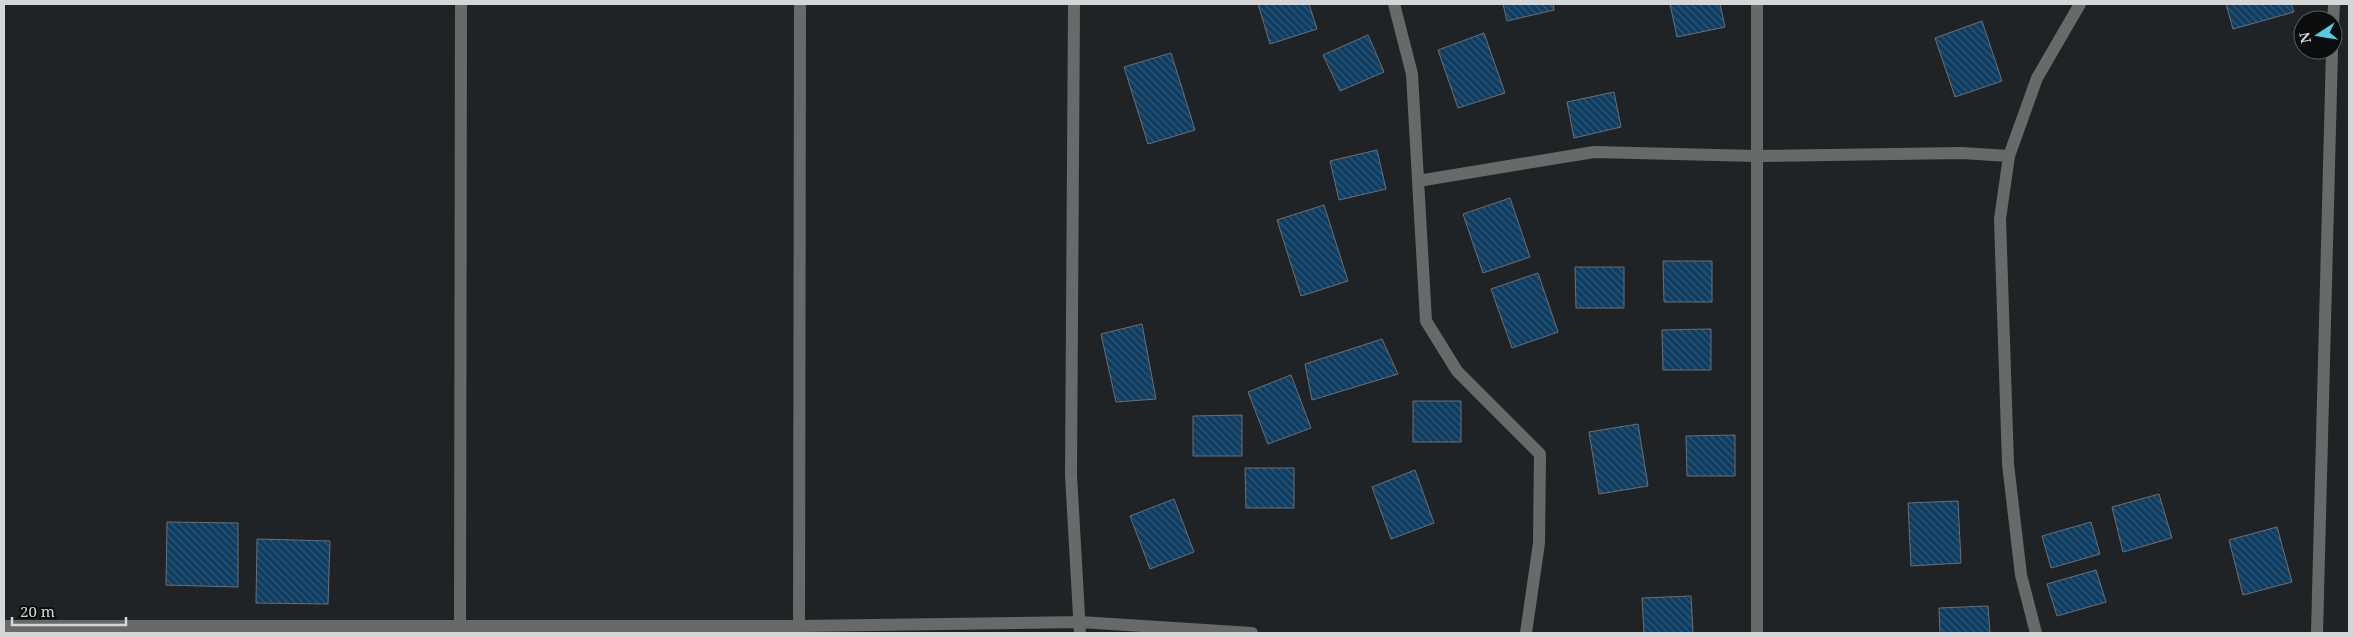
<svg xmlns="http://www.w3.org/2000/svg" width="2353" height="637" font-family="'Noto Serif',serif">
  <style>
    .building { fill: url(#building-back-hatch); stroke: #6c6f72 }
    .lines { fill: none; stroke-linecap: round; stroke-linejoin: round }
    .minor { stroke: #686a6a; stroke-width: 12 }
  </style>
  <defs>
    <pattern id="building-back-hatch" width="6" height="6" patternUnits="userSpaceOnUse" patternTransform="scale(1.25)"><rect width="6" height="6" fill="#0e3d61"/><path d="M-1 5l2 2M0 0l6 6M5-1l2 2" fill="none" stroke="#305877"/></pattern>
  </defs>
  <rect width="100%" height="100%" fill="#202325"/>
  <path class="building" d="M1258,4H1309L1317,29L1270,44Z
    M1503,4H1553L1554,10L1507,21Z
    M1670,4H1720L1725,27L1677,37Z
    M2226,4H2291L2294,12L2233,29Z
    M1982,21L2002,81L1955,97L1935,38Z
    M1484,33L1505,93L1458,108L1438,50Z
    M1368,35L1384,72L1340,91L1323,55Z
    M1171,53L1195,130L1148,144L1124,67Z
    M1614,92L1621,127L1574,138L1567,102Z
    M1377,150L1386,189L1339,200L1330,161Z
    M1510,198L1530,257L1483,273L1463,214Z
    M1324,205L1348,281L1301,296L1277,220Z
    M1663,261H1712V302H1664Z
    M1575,267H1624V308H1576Z
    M1538,273L1558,332L1512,348L1491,289Z
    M1142,324L1156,399L1116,402L1101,334Z
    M1711,329V370H1663L1662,330Z
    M1382,339L1398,374L1312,400L1305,364Z
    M1291,375L1311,428L1268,444L1248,392Z
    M1413,401H1461V442H1413Z
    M1242,415V456H1193V416Z
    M1638,424L1648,486L1599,494L1589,432Z
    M1735,435V476H1687L1686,436Z
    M1245,468H1294V508H1246Z
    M1415,470L1434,523L1391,539L1372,487Z
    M2159,494L2172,538L2123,552L2112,507Z
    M1174,499L1194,552L1150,569L1130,516Z
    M1958,501L1961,563L1911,566L1908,503Z
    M167,522L238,523V587L166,585Z
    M2091,522L2100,554L2051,568L2042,536Z
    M2277,527L2292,582L2243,595L2229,540Z
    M257,539L330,541L328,604L256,603Z
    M2096,570L2106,602L2057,616L2047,584Z
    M1691,596L1693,633H1644L1642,598Z
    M1988,606L1990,633H1940L1939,608Z"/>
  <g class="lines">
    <path class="minor" d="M1074,4L1071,475L1080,633
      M1394,4L1412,74L1426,321L1457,371L1540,454L1539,543L1526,633
      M2333,24L2334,4
      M1418,181L1594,152L1757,156L1962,153L2009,156
      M4,626H799L1080,622L1252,633
      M460,633L461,4
      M799,633L800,4
      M1757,633V4
      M2036,633L2021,575L2008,464L2000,219L2009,156L2037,78L2080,4
      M2317,633L2332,50"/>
  </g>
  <rect width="2353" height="637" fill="none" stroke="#d4d6d8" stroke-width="10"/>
  <g transform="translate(2318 35) rotate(258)"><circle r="24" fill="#0b0c0d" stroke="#5b5d5e"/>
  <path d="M0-4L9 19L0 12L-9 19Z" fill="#55cae0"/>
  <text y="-8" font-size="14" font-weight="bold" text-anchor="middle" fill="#d4d6d8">N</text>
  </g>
  <path d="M12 617v8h114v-8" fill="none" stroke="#d4d6d8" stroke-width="2.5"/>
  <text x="20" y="617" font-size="15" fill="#d4d6d8" stroke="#0b0c0d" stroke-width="4" paint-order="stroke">20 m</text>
</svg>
